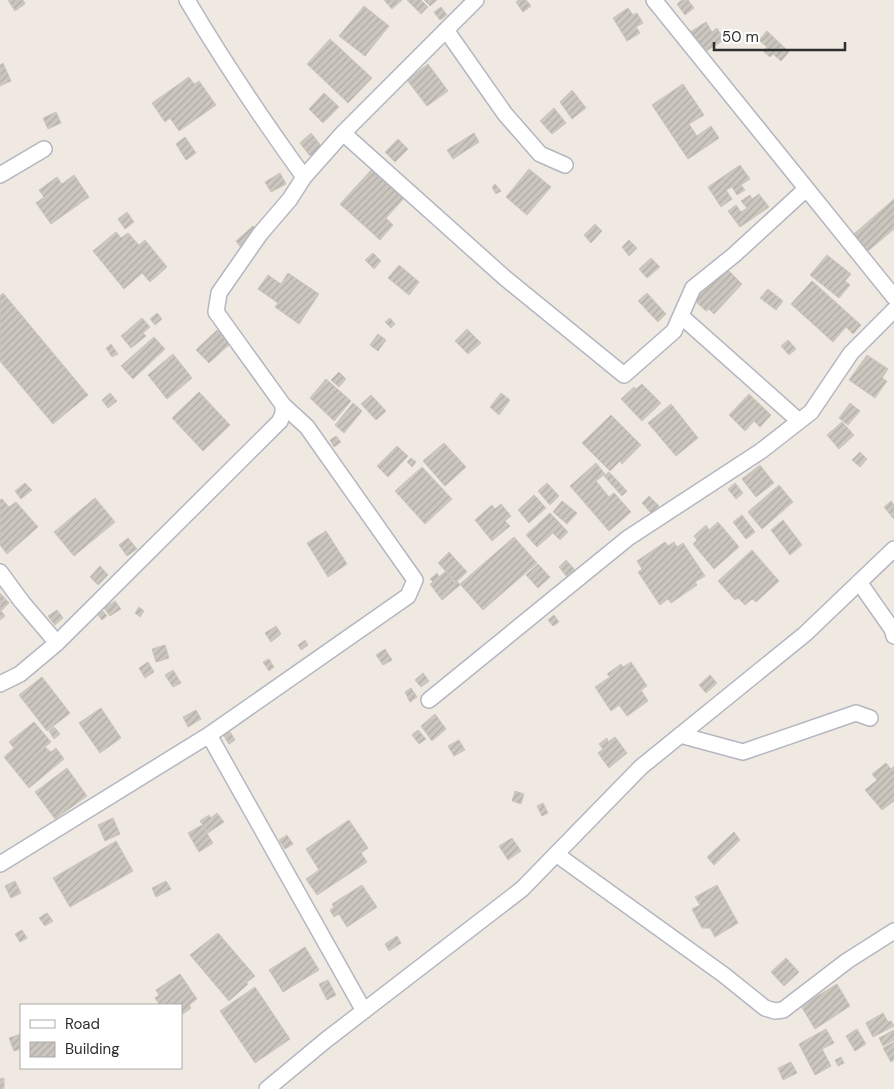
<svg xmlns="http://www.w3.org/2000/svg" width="894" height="1089" font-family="'DM Sans',sans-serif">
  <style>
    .building { fill: url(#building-hatch); stroke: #cbc5ba }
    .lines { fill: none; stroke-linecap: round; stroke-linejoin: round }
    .street-casing { stroke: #b4b7c1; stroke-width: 18 }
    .street { stroke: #fff; stroke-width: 15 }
  </style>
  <defs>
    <pattern id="building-hatch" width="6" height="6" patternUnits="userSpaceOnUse" patternTransform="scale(1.25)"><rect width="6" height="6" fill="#cbc7bf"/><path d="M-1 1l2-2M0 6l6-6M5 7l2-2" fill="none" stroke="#afaba4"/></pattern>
  </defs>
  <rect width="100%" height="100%" fill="#efe9e1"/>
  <path class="building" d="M8,0H23L25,4L15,11Z
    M384,0H402L392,9Z
    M407,0H421L428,7L421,14Z
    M424,0H437L430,6Z
    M519,0H526L531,6L523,12L516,2Z
    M682,0H688L694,8L685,15L677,4Z
    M364,6L389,26L365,56L339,36Z
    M441,7L447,15L440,20L434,12Z
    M628,8L633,15L637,13L643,23L636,27L640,33L627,41L613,18Z
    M706,22L712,32L717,28L724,40L703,53L690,32Z
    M767,31L789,52L781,61L773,54L770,57L763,51L767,47L759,40Z
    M330,39L372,78L348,103L307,64Z
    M3,63L11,81L0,86V65Z
    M428,64L448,91L427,106L407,80Z
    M189,77L194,84L199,81L216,105L179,131L170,118L165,122L152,103Z
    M683,84L704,115L689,124L697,136L711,126L719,138L688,159L652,105Z
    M572,90L586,108L572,119L560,102Z
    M324,93L339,107L323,123L309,109Z
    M554,108L566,123L552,134L540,121Z
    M56,112L61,123L48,129L43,118Z
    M311,133L322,147L310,156L300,143Z
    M474,133L479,142L453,159L447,150Z
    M185,137L196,153L186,160L176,144Z
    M398,139L408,149L395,162L385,152Z
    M740,165L750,179L741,185L745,190L737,195L732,187L726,190L732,199L721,207L708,187Z
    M372,169L404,198L386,218L393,225L380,240L340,204Z
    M529,169L551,187L527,215L506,197Z
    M280,173L286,184L271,192L265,182Z
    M74,175L89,197L51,224L36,203L44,197L39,190L57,177L62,184Z
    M495,184L501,191L496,194L492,187Z
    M759,194L769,207L740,227L728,211L736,205L741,212L747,208L741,201L750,195L752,199Z
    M894,199V229L868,251L854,234Z
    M127,212L134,222L125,229L118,219Z
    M595,224L602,231L591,243L584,235Z
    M253,226L259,233L242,249L236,241Z
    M116,232L121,238L128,233L139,245L145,240L167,267L150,282L142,273L124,289L93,251Z
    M629,240L637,248L629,256L622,247Z
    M373,253L381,261L374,269L365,260Z
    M827,255L851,274L845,281L850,285L839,298L810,275Z
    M651,258L660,267L647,278L639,269Z
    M399,265L419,282L409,295L388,278Z
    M724,266L742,284L714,314L709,309L706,311L693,299Z
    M288,273L319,294L299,324L275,307L278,303L258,289L268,275L281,284Z
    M812,281L861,325L853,334L846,327L833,342L791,304Z
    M768,289L783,301L776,310L760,298Z
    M3,293L88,395L53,424L0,361V296Z
    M647,293L666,314L658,322L638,301Z
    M157,313L162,319L155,325L150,319Z
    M142,318L150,327L143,333L146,336L131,348L121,336Z
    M390,318L395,324L391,328L385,322Z
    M467,329L481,343L468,354L455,341Z
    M217,330L230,344L209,363L196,350Z
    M378,334L386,340L378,351L370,345Z
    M154,337L165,349L133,379L121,366Z
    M788,340L796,349L789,355L781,346Z
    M111,344L118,354L112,357L106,348Z
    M173,354L192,378L167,399L148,375Z
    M867,355L888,369L882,378L887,381L875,398L849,380Z
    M339,372L346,379L339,387L331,380Z
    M326,379L351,401L334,421L310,398Z
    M642,384L661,403L642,421L621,399L634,387L636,389Z
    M199,392L230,425L203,451L172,418Z
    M110,393L117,401L108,408L102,400Z
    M501,393L510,400L499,415L490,407Z
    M749,394L771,415L760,427L754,421L745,431L729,415Z
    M371,395L386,411L376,420L361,404Z
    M353,403L362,411L344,433L335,425Z
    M850,403L860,411L848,425L839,418Z
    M671,404L698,438L676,456L648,423Z
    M611,415L641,445L622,464L620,461L610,471L582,443Z
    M842,422L854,435L839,449L827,435Z
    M336,436L341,442L334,447L330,440Z
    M444,443L466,467L445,486L423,461Z
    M397,446L408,456L388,477L377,466Z
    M860,452L867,459L860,467L852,460Z
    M411,458L416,462L412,467L407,462Z
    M596,463L605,474L596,481L609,497L614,493L631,512L609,531L570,486Z
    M760,465L774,483L756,497L742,479Z
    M422,467L452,499L425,524L395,491Z
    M609,472L627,491L622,496L604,476Z
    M25,483L32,490L21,499L15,491Z
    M547,483L559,496L550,505L538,491Z
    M735,483L743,493L736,499L728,489Z
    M779,485L793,502L762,529L748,512Z
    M534,495L546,508L529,523L518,510Z
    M649,496L659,506L651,513L642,503Z
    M95,498L115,522L74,556L54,532Z
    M2,499L9,507L16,502L38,527L7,554L0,545V500Z
    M562,501L577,513L567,524L553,512Z
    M891,501L894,505V519L884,507Z
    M501,504L511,516L505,521L510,526L492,541L475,520L492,505L495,509Z
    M550,513L568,532L560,540L553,533L537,547L526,535Z
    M742,515L755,532L746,539L733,522Z
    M783,520L802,545L790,555L771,530Z
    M718,522L739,547L714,569L693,544L697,540L694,536L706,525L709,530Z
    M326,531L347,564L328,577L307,543Z
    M514,537L537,563L483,610L460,584Z
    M128,538L137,549L127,556L119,545Z
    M665,542L668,546L674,542L677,547L683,543L705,576L695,582L697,585L671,603L668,599L660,605L638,572L642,569L637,561Z
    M752,550L779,581L756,602L752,599L745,605L738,598L735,600L718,581Z
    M449,552L467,572L456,582L438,563Z
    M566,560L575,570L567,577L559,567Z
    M538,564L550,577L538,588L526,575Z
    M100,566L108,575L98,585L90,577Z
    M446,571L455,583L457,581L460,585L442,600L430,584L433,582L430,579L437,573L439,577Z
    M0,593L9,603L1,611L5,616L0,620Z
    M115,601L121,609L110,616L104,608Z
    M139,607L144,611L140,617L135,613Z
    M57,610L63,618L55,625L48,616Z
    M103,611L107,616L102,620L98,615Z
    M554,615L559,622L553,626L548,620Z
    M276,626L281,634L271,642L265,633Z
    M305,640L308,645L301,650L298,645Z
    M165,645L169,658L156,662L152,649Z
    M385,649L392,660L383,665L376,655Z
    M269,659L274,667L269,671L263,662Z
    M148,662L154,672L145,678L139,668Z
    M631,662L647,686L641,690L648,701L627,716L619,705L611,711L595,687L610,677L607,674L621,664L623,667Z
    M173,670L181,683L173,687L165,675Z
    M423,673L429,681L421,687L415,680Z
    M710,675L717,683L706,693L699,685Z
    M42,677L70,713L47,731L19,695Z
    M411,688L417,697L410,702L405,692Z
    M101,708L121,738L100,753L79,723Z
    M196,710L201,719L188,727L183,717Z
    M435,714L446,729L432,741L421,726Z
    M34,722L51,742L45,747L51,752L56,748L64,759L29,788L4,757L14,748L9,742Z
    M54,727L60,734L54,739L49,731Z
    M418,730L426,739L419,744L412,735Z
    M230,732L235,740L229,744L224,736Z
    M615,737L627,753L609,768L598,753L603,749L599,744L607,738L608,742Z
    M459,740L465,750L454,756L448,746Z
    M886,763L891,769L894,766V801L882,810L865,790L877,780L872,774Z
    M67,768L87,796L55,819L35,792Z
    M515,791L524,794L521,804L512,801Z
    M543,803L548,813L542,816L537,806Z
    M217,813L224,822L208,833L200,821L209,815L211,818Z
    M113,818L120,834L105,841L98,825Z
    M349,820L368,848L361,853L367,862L317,895L306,879L319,870L306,849Z
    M202,825L213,843L199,852L188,833Z
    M734,832L740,840L714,865L707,857Z
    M287,835L293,844L285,849L279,840Z
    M512,838L521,851L508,860L499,846Z
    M116,841L133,871L70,907L53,878Z
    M15,881L21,893L11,898L5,886Z
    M166,881L171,889L156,897L152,888Z
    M362,885L377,907L347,927L339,914L334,917L330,910L334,907L332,904Z
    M717,885L738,923L715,937L710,928H702L692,909L700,905L695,897Z
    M47,913L53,921L45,926L39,918Z
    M22,930L27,938L20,942L15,934Z
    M218,933L255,976L246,983L248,984L229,1001L190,955Z
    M397,936L401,943L389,951L385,944Z
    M305,947L319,970L283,992L269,970Z
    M786,958L799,972L784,986L771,972Z
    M180,974L197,999L189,1005L191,1008L183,1014L181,1010V1005H160L155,998L159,995L156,990Z
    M328,980L336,995L327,1000L319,984Z
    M837,984L850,1006L815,1029L801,1006Z
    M255,987L290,1039L255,1063L220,1011Z
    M883,1013L888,1022L891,1021L894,1026L873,1037L866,1023Z
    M826,1029L834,1043L822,1049L831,1066L815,1075L799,1044Z
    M857,1029L866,1044L855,1051L846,1036Z
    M894,1030V1040L883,1046L879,1038Z
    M21,1034V1049L14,1051L9,1038Z
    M894,1042V1060L891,1062L883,1048Z
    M841,1057L844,1063L838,1066L835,1060Z
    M791,1062L797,1073L783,1080L778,1068Z
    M4,1078V1089H0V1079Z"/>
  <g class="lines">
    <defs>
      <path id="street" d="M654,0L894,297
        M446,30L505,114L540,154L565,165
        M343,133L505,278L624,375L674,331L693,288L734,255L806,189
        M0,175L44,149
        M304,177L343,133L476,0
        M681,316L799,421
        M0,572L22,602L57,643
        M859,582L892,629L894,636
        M0,684L20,674L57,643L280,421L283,413V405L216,312L219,293L260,234L290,199L304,177C262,119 223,61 187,0
        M429,700L628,538L761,451L811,412L851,353L894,310
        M209,735L408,596L415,580L307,427L283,405
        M680,735L743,752L856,713L870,718
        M556,854L724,975L765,1008L775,1011L783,1010L847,961L894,931
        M0,864L209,735L364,1011
        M267,1089L326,1040L522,889L641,767L805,634L894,549"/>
    </defs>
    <use href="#street" class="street-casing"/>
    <use href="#street" class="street"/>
  </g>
  <rect x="20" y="1004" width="162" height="65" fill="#ffffff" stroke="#ababab"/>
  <rect x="30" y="1020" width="25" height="8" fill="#ffffff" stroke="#ababab"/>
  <text x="65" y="1029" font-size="15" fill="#2e2e2e">Road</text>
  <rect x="30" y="1042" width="25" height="15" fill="url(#building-hatch)" stroke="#ababab"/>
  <text x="65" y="1054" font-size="15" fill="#2e2e2e">Building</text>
  <path d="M714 42v8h131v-8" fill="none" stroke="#2e2e2e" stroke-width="2.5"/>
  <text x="722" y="42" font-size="15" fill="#2e2e2e" stroke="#ffffff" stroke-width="4" paint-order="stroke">50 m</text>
</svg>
